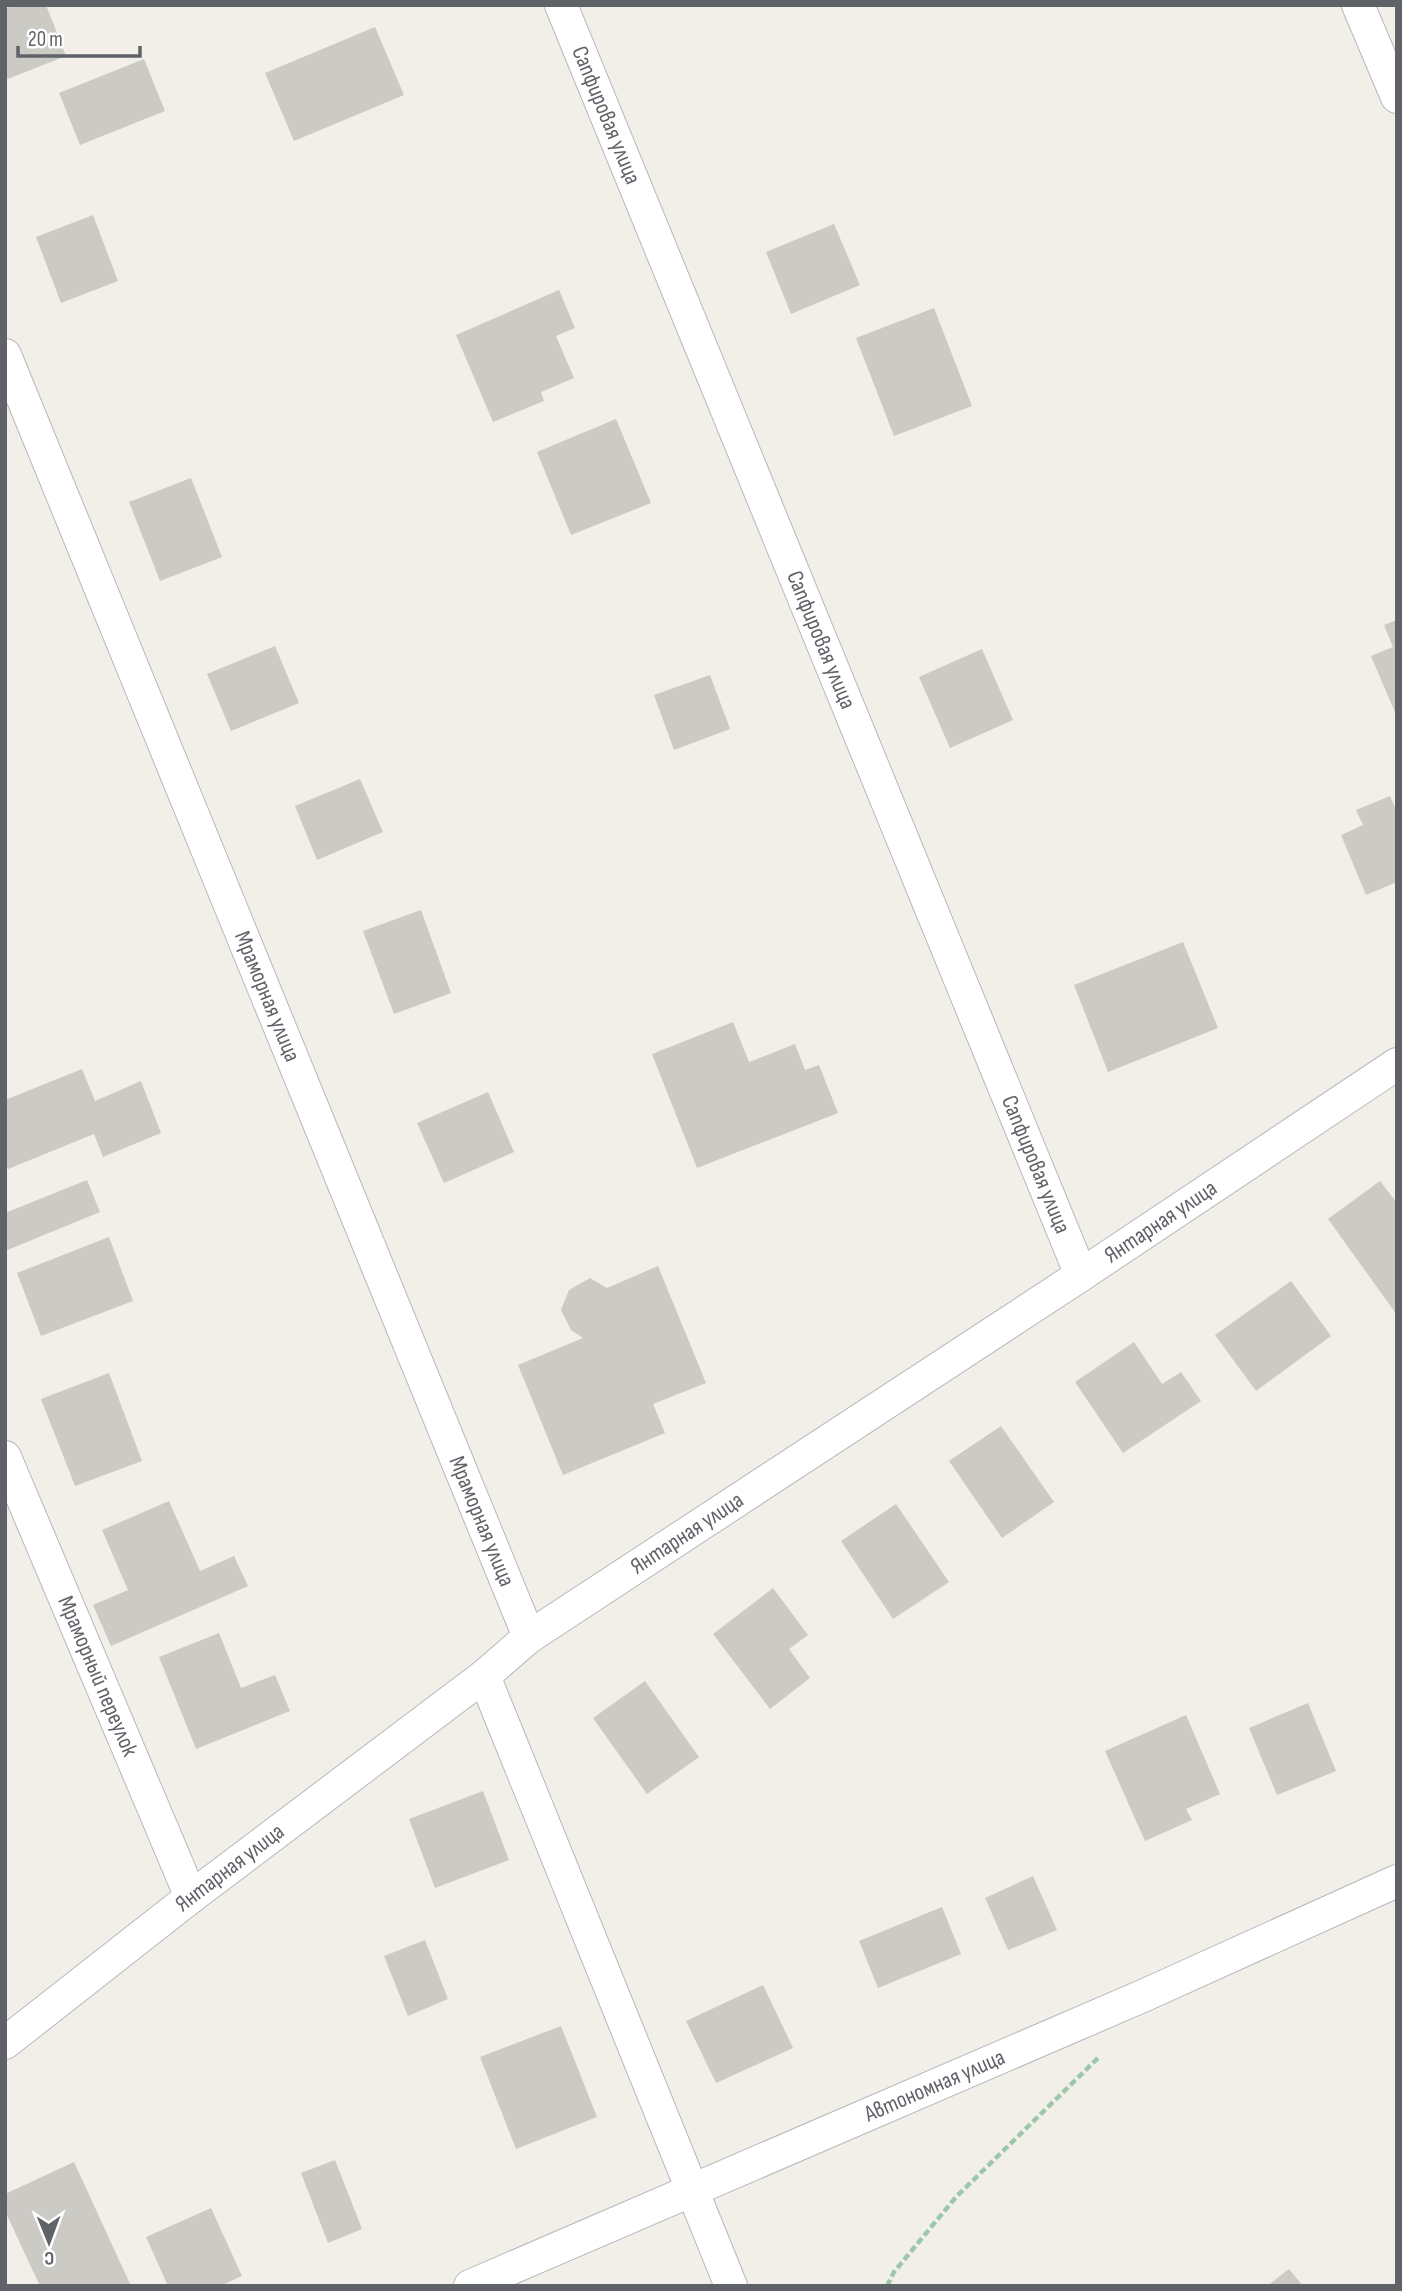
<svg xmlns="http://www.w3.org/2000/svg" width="1402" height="2291" font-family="'Sofia Sans Condensed',sans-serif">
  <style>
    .building { fill: #cccac5 }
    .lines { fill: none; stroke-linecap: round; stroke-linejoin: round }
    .minor-casing { stroke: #b5b8bc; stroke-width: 34 }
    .path { stroke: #9cc7a9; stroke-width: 4.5; stroke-dasharray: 7 3.5; stroke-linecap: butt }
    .minor { stroke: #fff; stroke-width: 32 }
    .labels { text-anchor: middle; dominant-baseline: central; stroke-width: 7; stroke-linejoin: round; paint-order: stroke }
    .street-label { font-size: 23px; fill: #5f6368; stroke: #fff }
  </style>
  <rect width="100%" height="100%" fill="#f1efe8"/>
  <path class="building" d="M14,5H46L66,56L5,80V9Z
    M375,27L404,95L294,141L265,73Z
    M144,59L165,111L80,145L59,93Z
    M93,215L118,281L61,303L36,237Z
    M834,224L860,285L791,314L766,252Z
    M559,290L575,328L556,336L574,378L541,392L544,401L493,422L456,335Z
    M934,308L972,406L894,436L856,338Z
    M616,419L651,503L571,535L537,452Z
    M191,478L222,557L160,581L129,502Z
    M1397,620V717L1371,656L1393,647L1384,625Z
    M275,646L299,703L231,731L207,674Z
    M982,649L1013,720L950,748L919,677Z
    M710,675L730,729L674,750L654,695Z
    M360,779L383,832L317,860L295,806Z
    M1390,796L1397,812V882L1366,895L1341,835L1363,825L1356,810Z
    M421,910L451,993L394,1014L363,931Z
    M1183,942L1218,1028L1108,1072L1074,985Z
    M733,1022L749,1062L795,1044L805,1070L819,1065L838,1113L697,1168L652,1054Z
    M82,1069L95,1101L141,1081L161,1133L103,1157L94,1134L8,1169L5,1163V1100Z
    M488,1092L514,1152L444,1183L417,1123Z
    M87,1180L100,1212L5,1251V1213Z
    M1380,1181L1397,1203V1315L1328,1219Z
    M109,1237L133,1301L41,1336L17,1273Z
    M658,1266L706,1383L653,1404L665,1433L563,1475L518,1365L583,1338L571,1330L561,1310L569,1290L590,1278L607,1288Z
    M1291,1281L1331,1336L1256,1391L1215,1335Z
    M1134,1342L1162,1384L1181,1372L1201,1401L1123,1453L1075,1382Z
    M109,1373L142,1461L75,1486L41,1399Z
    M1001,1426L1054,1502L1002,1538L949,1461Z
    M169,1501L200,1571L234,1556L248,1586L111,1646L93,1605L128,1590L102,1530Z
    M896,1504L949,1582L893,1619L841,1541Z
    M773,1588L808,1635L789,1649L810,1678L770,1709L713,1634Z
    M219,1633L241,1688L275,1675L290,1711L196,1749L159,1657Z
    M645,1681L699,1757L647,1794L593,1718Z
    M1308,1703L1336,1771L1277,1795L1249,1728Z
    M1186,1715L1220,1794L1186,1809L1192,1820L1145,1841L1105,1751Z
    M483,1791L509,1860L435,1888L409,1819Z
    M1033,1876L1057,1930L1008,1950L985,1898Z
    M942,1907L961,1954L878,1988L859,1941Z
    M425,1940L448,1999L408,2016L384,1956Z
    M763,1985L793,2048L716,2083L686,2021Z
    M561,2026L597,2117L516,2149L480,2057Z
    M335,2160L362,2229L328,2243L301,2173Z
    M74,2162L131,2286H40L5,2211V2194Z
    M211,2208L242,2276L220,2286H168L146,2237Z
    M1289,2269L1303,2286H1267Z"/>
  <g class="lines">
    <defs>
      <g id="minor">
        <path id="s1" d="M561,5L1081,1275"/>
        <path d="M1358,5L1397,97"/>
        <path id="s2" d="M5,355L529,1637"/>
        <path id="s3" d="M5,1457L191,1897"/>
        <path d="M484,1676L731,2286"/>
        <path id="s4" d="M5,2043L191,1897L484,1676L529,1637L1081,1275L1397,1064"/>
        <path id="s5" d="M470,2286L1145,1995L1397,1881"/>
      </g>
    </defs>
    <use href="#minor" class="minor-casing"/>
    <path class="path" d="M887,2286L894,2272L956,2197L1098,2058"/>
    <use href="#minor" class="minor"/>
  </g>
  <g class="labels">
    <g class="street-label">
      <text stroke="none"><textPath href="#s1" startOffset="119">Сапфировая улица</textPath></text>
      <text stroke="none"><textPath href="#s1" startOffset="686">Сапфировая улица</textPath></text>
      <text stroke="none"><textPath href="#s2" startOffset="693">Мраморная улица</textPath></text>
      <text stroke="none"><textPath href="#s1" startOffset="1253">Сапфировая улица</textPath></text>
      <text stroke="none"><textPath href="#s4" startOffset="1419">Янтарная улица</textPath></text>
      <text stroke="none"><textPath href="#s2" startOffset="1260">Мраморная улица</textPath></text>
      <text stroke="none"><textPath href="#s4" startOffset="852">Янтарная улица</textPath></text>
      <text stroke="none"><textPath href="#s3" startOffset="238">Мраморный переулок</textPath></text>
      <text stroke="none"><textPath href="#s4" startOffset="285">Янтарная улица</textPath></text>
      <text stroke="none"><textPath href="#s5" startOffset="506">Автономная улица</textPath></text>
    </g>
  </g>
  <rect width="1402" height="2291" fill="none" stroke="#5f6368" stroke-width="14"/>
  <g transform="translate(49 2242) rotate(179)" stroke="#ffffff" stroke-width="5" paint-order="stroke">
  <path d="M0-5L12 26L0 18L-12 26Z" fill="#5f6368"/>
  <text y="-10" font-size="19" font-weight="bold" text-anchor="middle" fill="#5f6368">С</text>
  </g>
  <path d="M18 46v10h122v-10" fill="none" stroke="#5f6368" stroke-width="3.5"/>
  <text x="28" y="46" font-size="21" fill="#5f6368" stroke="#ffffff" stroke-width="5" paint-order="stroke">20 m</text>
</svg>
